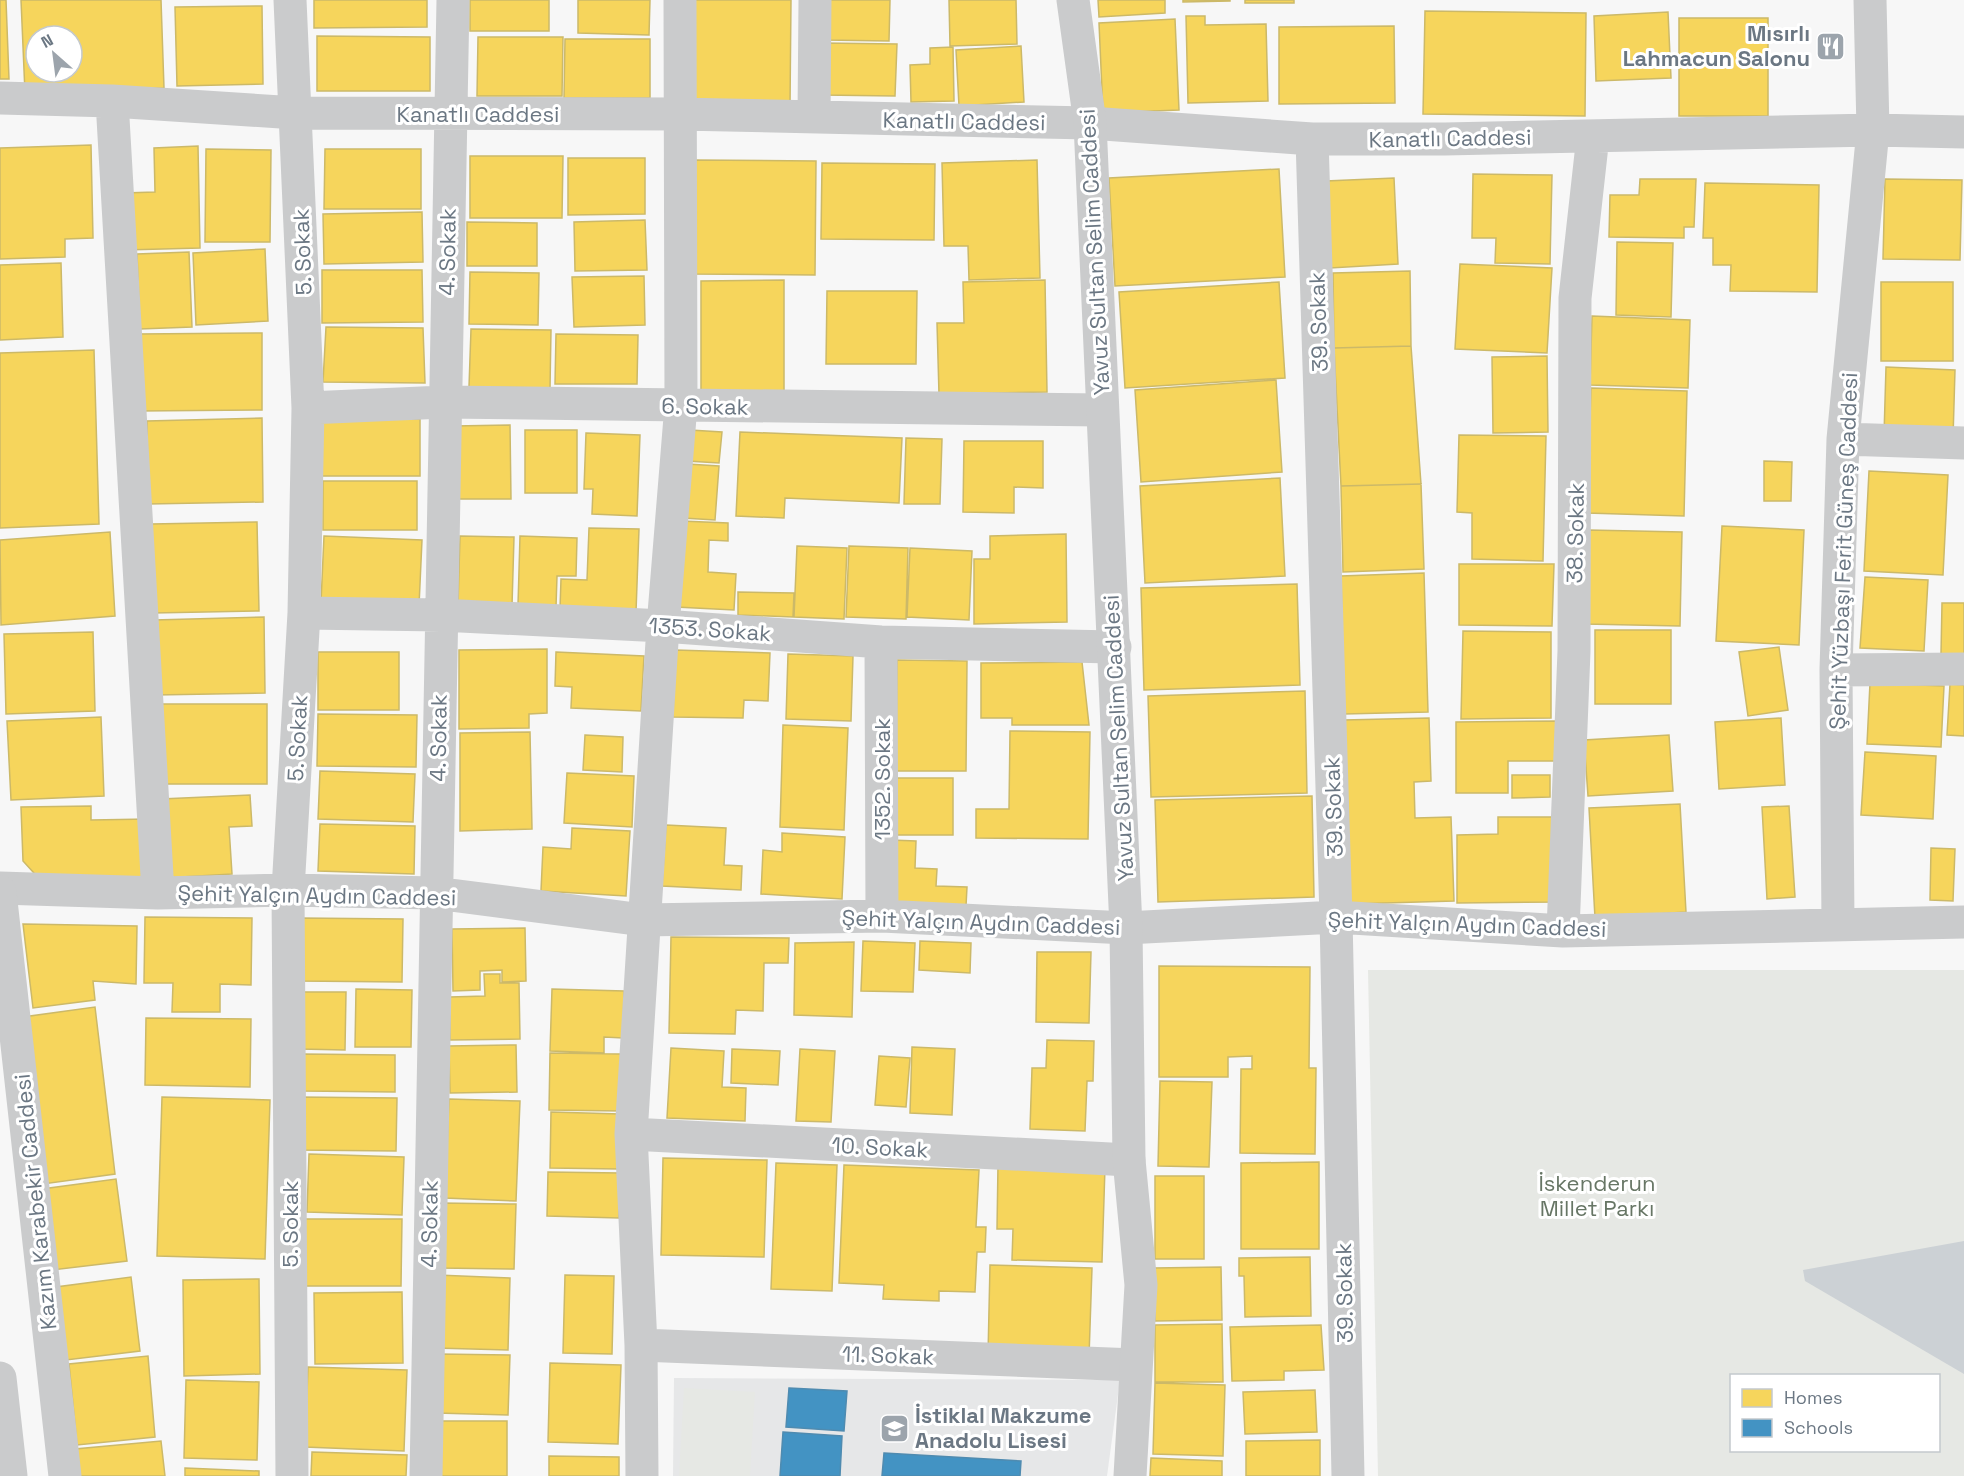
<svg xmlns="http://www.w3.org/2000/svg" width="1964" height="1476" font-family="'Space Grotesk',sans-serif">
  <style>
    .built { fill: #e6e7e8 }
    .green { fill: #e6e8e4; fill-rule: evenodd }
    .water { fill: #ccd1d5 }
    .homes { fill: #f6d55c; stroke: #ccb968; stroke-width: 1.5; fill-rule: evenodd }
    .schools { fill: #4393c3; stroke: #4f8bb0; stroke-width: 1.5 }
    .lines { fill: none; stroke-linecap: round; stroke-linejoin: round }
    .minor { stroke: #cacbcc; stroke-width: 33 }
    .tertiary { stroke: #cacbcc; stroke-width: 33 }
    .labels { text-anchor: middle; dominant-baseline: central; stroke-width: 6; stroke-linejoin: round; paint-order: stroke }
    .poi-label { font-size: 22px; font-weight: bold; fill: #6b7783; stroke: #fff; text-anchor: end }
    .street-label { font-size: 22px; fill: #6b7783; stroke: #fff }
    .park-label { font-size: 22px; fill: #677665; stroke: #fff }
  </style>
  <rect width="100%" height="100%" fill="#f7f7f7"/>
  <path class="built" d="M674,1378L1120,1380L1107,1476H673Z"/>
  <path class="green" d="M1368,970H1964V1476H1378ZM1732,1376H1938V1450H1732Z
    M684,1388L755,1392L750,1476H679Z"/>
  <path class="water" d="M1964,1241V1374L1805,1281L1803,1270Z"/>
  <path class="homes" d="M0,0H6L9,79H0Z
    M21,0H161L164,88L25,93ZM36,36H72V72H36Z
    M314,0H427V27L314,28Z
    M470,0H549V31H470Z
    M578,0H650L649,35L578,33Z
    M694,0H791L790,106H693Z
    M825,0H890L889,41L825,40Z
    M949,0H1016L1017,44L950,46Z
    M1098,0H1165V13L1099,17Z
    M1183,0H1230V1L1183,2Z
    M1245,0H1294V3H1245Z
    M262,6L263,84L177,86L175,7Z
    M1425,11L1586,13L1585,116L1423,114Z
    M1668,12L1671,78L1596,81L1594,16Z
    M1186,16H1205V25L1266,24L1268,101L1188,103Z
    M1679,18H1768V116H1679Z
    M1175,19L1179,110L1103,113L1099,23Z
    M1394,26L1395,103L1279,104V27Z
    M317,36L430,37V91H317Z
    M478,37H563L562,96H477Z
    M565,39H650V98H564Z
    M823,43L897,44L895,96L822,95Z
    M1021,46L1024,102L959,106L956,50Z
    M953,47L954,101L911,102L910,65L930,64V48Z
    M91,145L93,238L65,239V257L0,259V148Z
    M198,146L200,248L125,250L124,193L155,192L154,148Z
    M206,149L271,150L270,242H205Z
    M325,149H421V209H324Z
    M470,156H563L562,218H470Z
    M568,158H645V214L568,215Z
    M693,160L816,161L815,275L692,274Z
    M1037,160L1040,278L969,280L968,246H944L942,163Z
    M822,163L935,164L934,240L821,239Z
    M1279,169L1285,277L1115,286L1109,178Z
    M1473,174L1552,175L1550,264L1495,263L1496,238H1472Z
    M1394,178L1398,264L1330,268L1326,181Z
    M1640,179H1696L1694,227H1684V238L1609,237L1610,195H1639Z
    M1885,179L1962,180L1960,260L1883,259Z
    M1705,183L1819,185L1817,292L1730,291L1731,265H1713V238H1703Z
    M422,212L423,262L324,264L323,214Z
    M645,220L647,270L575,271L574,222Z
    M467,222L537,223V266H467Z
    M1617,242L1673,243L1671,317L1616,315Z
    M265,249L268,321L196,325L193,253Z
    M189,252L192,327L140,329L137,254Z
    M61,263L63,337L0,340V265Z
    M1460,264L1552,268L1547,353L1455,349Z
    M322,270H422L423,322L322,323Z
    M1410,271L1411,346L1334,348L1333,273Z
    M470,272L539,273L538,325L469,324Z
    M644,276L645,325L574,327L572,277Z
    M784,280V393H701V281Z
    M1045,280L1047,392L939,394L937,323H964L963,282Z
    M1279,282L1285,378L1125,388L1119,292Z
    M1881,282H1953V361H1881Z
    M827,291H917L916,364H826Z
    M1592,316L1690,320L1688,388L1590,385Z
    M326,327L423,328L425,383L323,382Z
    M471,329L551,330L550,388L469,387Z
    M262,333V410L138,411V334Z
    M556,334L638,335L637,384H555Z
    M1411,346L1421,484L1341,486L1334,348Z
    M94,350L99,524L0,528V353Z
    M1547,356L1548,432L1493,433L1492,357Z
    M1886,367L1955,370L1953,438L1884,435Z
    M1276,380L1282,472L1141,482L1135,390Z
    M1591,388L1687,391L1684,516L1587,513Z
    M262,418L263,502L148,504L147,421Z
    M321,419H420V476H320Z
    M510,425L511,499H454V426Z
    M525,430H577V493H525Z
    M690,430L722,432L719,463L687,461Z
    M740,432L902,438L899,503L785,498L784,518L736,516Z
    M586,433L640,435L637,516L592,514L593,489H584Z
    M1459,435L1546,436L1543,561L1472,559V513L1457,512Z
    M906,438L942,439L940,504H904Z
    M964,441H1043V488L1014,487V513L963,512Z
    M1764,461L1792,462L1791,501H1764Z
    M687,464L719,466L715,520L683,518Z
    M1869,471L1948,475L1943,575L1864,571Z
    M1280,478L1285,576L1145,583L1140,486Z
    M323,481H417V530H323Z
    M1421,484L1424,569L1343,572L1341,486Z
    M681,521L728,523V541L709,540L708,572L736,574L734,610L676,607Z
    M257,522L259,611L153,613L152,524Z
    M1722,526L1804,530L1799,645L1716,641Z
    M589,528L639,529L636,612L560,609L561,579L587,580Z
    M1588,530L1682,532L1680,626L1585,624Z
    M110,532L115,616L1,625L0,540Z
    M1066,534L1067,622L974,624V559H990V536Z
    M324,536L422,540L419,606L321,602Z
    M460,536L514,537L512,606L458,605Z
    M520,536L577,538L576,576H557L556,607L518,605Z
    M797,546L847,548L844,619L794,617Z
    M849,546L908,548L906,619L846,617Z
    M910,548L972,551L969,620L907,617Z
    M1459,564H1554L1552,626L1459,625Z
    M1424,573L1428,712L1344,714L1341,576Z
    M1865,577L1928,580L1924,651L1860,648Z
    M1297,584L1300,685L1144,690L1141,588Z
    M738,592L794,593L793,617L738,615Z
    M1942,603H1964V655L1941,654Z
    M264,617L265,693L155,695L154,620Z
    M1595,630H1671V704H1595Z
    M1463,631L1551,632V718L1461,719Z
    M93,632L95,711L6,714L4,634Z
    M1779,647L1788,710L1748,716L1739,652Z
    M547,649V713L529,714V728L459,729V650Z
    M675,650L770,653L768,701L744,700L743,718L673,717Z
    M318,652H399V710H318Z
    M556,652L644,656L641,711L571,708L572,687L555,686Z
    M788,654L853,656L851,721L786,719Z
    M897,660L967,661L966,771H896Z
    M1082,662L1089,725H1012V718H981V663Z
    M1870,683L1944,686L1941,747L1867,744Z
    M1950,684L1964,685V736L1947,735Z
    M1305,691L1307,793L1151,797L1148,696Z
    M160,704H267V784H160Z
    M318,714L417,715L416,767L317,766Z
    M101,717L104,796L11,800L7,721Z
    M1429,718L1431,781L1414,782L1415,818L1451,817L1454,901L1350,904L1344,720Z
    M1781,718L1785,785L1719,789L1715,722Z
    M1559,721V761H1508V793H1456V722Z
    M783,725L848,728L844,830L780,827Z
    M1010,731L1090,732L1088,839L976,838V809H1009Z
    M530,732L532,829L460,831V733Z
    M585,735L623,737L622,772L583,770Z
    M1669,735L1673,791L1588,796L1584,740Z
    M1865,752L1936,756L1933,819L1861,815Z
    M320,771L415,774L413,822L318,819Z
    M567,773L634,776L632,827L564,823Z
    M1512,775H1550V797L1512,798Z
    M887,778H953V835H886Z
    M250,795L252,826L229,827L232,874L164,878L161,799Z
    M1312,796L1314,897L1158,902L1155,800Z
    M1680,804L1686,912L1595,918L1589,808Z
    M91,806V820L148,819L149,880L43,883L23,861L21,807Z
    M1789,806L1795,897L1767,899L1762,807Z
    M1498,817H1557L1558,902L1457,903V835L1498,834Z
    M320,824L415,826L414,874L318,871Z
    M666,825L726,828L724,865L742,866L741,890L662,886Z
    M572,828L630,831L626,896L541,891L543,847L571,849Z
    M782,833L845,837L842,899L761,894L763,850L782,852Z
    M891,840L916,841L915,868L937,869L936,886L967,887L966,906L889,903Z
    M1931,848L1955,849L1953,901L1930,900Z
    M145,917L252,918L251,985L220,984V1012H172L173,983H144Z
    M299,918L403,919L402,982L298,981Z
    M23,924L137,926L136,984L93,981L95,1000L33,1008Z
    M525,928L526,981L502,982V970L480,971V990L453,991L452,929Z
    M671,937L789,938L788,963H764L763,1011L736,1010L735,1034L669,1033Z
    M863,941L915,943L913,992L861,991Z
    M920,941L971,943L970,973L919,970Z
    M854,942L852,1017L794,1015L795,943Z
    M1037,952H1091L1089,1023L1036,1022Z
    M1159,966L1310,967L1309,1068H1316L1315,1154L1240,1153L1241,1069H1252V1056L1228,1057V1077H1159Z
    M484,974H500V983H519L520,1039L450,1040V997L485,996Z
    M356,989L412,990L411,1047H355Z
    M552,989L624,991L623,1038L604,1037V1053L550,1051Z
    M301,992H346L345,1050L300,1049Z
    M95,1007L115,1174L43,1184L23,1017Z
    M146,1018L251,1019L250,1087L145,1085Z
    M1047,1040L1094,1041L1093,1081H1087L1085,1131L1030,1129L1032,1068H1046Z
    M516,1045L517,1092L450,1093L449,1046Z
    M912,1047L955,1049L952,1115L910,1113Z
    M671,1048L724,1051L722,1087L746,1088L745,1121L667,1118Z
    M732,1049L780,1051L778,1085L731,1083Z
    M800,1049L835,1051L831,1122L796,1121Z
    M550,1053L622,1054L621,1111L549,1110Z
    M303,1054L395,1055V1092L303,1091Z
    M879,1056L910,1058L906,1107L875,1105Z
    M1160,1081L1212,1082L1209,1167L1158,1166Z
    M162,1097L270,1100L265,1259L157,1256Z
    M298,1097L397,1098L396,1151L297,1150Z
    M449,1099L520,1101L516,1201L445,1198Z
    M551,1112L620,1114L619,1169L550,1168Z
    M309,1154L404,1157L402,1215L307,1212Z
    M663,1158L767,1160L764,1257L661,1255Z
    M1319,1162V1249H1241V1163Z
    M776,1163L837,1165L832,1291L771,1289Z
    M844,1165L979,1170L976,1227H986L985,1252H977L975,1292L939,1291V1301L883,1299L884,1285L839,1283Z
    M998,1165L1105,1167L1102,1262L1012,1260L1013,1229H997Z
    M548,1172L620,1173L619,1218L547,1216Z
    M1155,1176H1204V1259H1155Z
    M116,1179L127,1261L52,1270L42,1189Z
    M441,1203L516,1204L514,1269L440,1268Z
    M305,1219H402L401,1286H304Z
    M1310,1257L1311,1316L1245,1317L1244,1276H1239V1258Z
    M990,1265L1092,1268L1089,1357L988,1355Z
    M1221,1267L1222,1320L1155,1321L1154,1268Z
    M437,1275L510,1278L508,1350L435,1348Z
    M565,1275L614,1276L612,1354L563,1353Z
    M131,1277L140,1351L66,1360L56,1287Z
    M259,1279L260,1374L184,1376L183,1280Z
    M402,1292L403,1363L315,1364L314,1293Z
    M1222,1324L1223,1382H1155V1325Z
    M1321,1325L1324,1370L1284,1371V1380L1232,1381L1230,1327Z
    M438,1354L510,1355L508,1415L437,1413Z
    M148,1356L155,1437L77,1445L69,1364Z
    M550,1363L621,1365L618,1444L548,1442Z
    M308,1367L407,1370L404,1451L305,1447Z
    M186,1380L259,1382L257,1460L184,1458Z
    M1155,1383L1225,1385L1223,1456L1153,1454Z
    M1315,1390L1317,1432L1245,1434L1243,1392Z
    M439,1421H507V1476H438Z
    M1320,1440V1476H1246V1441Z
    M161,1441L165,1476H77L75,1449Z
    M312,1452L407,1455L406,1476H311Z
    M549,1456L619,1457V1476H549Z
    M1151,1458L1222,1461V1476H1150Z
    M185,1468L259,1471V1476H185Z"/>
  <path class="schools" d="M789,1388L847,1391L844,1431L786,1427Z
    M783,1432L842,1436L840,1476H780Z
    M884,1453L1021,1461L1020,1476H882Z"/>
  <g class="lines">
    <path class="minor" d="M290,0L308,408L304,613L288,890L292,1476
      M0,98L112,101L296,113L679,114L1090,123L1312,139H1445L1873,130L1964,132
      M112,101L158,893
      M814,117L815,0
      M1312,139L1336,917L1348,1476
      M308,408L444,402L1102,410
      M1843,439L1964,443
      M304,613L441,615L663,626L881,642L1115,647
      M881,642L882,916
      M1836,670L1964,669
      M0,888L158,893L288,890L435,893L643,920L882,916L1126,928L1336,917L1563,931L1964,922
      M1838,924L1836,670L1843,439L1873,130L1870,0
      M1563,931L1574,651L1575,298L1593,136
      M631,1134L1129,1160
      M641,1345L1135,1365
      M426,1476L453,0
      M642,1476L641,1345L631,1134L663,626L681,405L680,0"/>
    <path class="tertiary" d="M1073,0L1090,123L1126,928L1129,1160L1141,1285L1130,1476
      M0,892L65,1476
      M0,1378L11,1476"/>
  </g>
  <defs>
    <symbol id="restaurant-square" viewBox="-11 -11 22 22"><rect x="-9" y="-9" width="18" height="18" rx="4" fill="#9ca4ac" stroke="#fff"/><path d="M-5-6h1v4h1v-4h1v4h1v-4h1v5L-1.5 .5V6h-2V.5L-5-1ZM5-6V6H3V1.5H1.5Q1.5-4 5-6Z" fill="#fff"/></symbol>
    <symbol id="school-square" viewBox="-11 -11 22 22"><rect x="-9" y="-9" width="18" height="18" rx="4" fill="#9ca4ac" stroke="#fff"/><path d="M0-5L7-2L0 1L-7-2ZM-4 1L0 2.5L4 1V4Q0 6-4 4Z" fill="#fff"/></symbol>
  </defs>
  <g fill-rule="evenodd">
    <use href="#restaurant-square" x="1814" y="30" width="33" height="33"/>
    <use href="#school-square" x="878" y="1412" width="33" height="33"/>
  </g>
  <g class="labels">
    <g class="poi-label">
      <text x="1810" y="33">Mısırlı<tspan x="1810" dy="25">Lahmacun Salonu</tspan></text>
      <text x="915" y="1415" text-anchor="start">İstiklal Makzume<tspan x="915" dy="25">Anadolu Lisesi</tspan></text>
    </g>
    <g class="street-label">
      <text x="478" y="114">Kanatlı Caddesi</text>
      <text transform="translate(964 121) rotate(1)">Kanatlı Caddesi</text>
      <text transform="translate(1450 138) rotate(-1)">Kanatlı Caddesi</text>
      <text transform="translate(302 252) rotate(-92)">5. Sokak</text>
      <text transform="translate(447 252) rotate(-89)">4. Sokak</text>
      <text transform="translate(1094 252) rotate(-93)">Yavuz Sultan Selim Caddesi</text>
      <text transform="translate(1318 322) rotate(-92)">39. Sokak</text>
      <text transform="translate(705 406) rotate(1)">6. Sokak</text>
      <text transform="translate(1575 533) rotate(-89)">38. Sokak</text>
      <text transform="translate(1843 551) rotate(-88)">Şehit Yüzbaşı Ferit Güneş Caddesi</text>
      <text transform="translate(710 629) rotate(4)">1353. Sokak</text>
      <text transform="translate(297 738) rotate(-87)">5. Sokak</text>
      <text transform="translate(438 738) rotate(-89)">4. Sokak</text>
      <text transform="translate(1118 738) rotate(-93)">Yavuz Sultan Selim Caddesi</text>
      <text transform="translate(882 779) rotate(-90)">1352. Sokak</text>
      <text transform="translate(1333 807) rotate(-92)">39. Sokak</text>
      <text transform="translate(317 895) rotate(1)">Şehit Yalçın Aydın Caddesi</text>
      <text transform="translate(981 922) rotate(2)">Şehit Yalçın Aydın Caddesi</text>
      <text transform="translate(1467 924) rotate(2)">Şehit Yalçın Aydın Caddesi</text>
      <text transform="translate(880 1147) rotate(3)">10. Sokak</text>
      <text transform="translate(35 1202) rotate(-96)">Kazım Karabekir Caddesi</text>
      <text transform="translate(290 1224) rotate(-90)">5. Sokak</text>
      <text transform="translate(429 1224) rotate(-89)">4. Sokak</text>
      <text transform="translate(1344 1293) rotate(-91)">39. Sokak</text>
      <text transform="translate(888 1355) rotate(2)">11. Sokak</text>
    </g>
    <g class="park-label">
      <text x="1597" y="1183">İskenderun<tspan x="1597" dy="25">Millet Parkı</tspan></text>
    </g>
  </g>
  <rect x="1730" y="1374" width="210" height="78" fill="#ffffff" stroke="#c4c9cd" stroke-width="1.5"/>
  <rect x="1742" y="1389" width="30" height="18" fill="#f6d55c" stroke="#c4c9cd" stroke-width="1.5"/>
  <text x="1784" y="1404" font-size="18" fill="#6b7783">Homes</text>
  <rect x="1742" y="1419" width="30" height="18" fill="#4393c3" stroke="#c4c9cd" stroke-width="1.5"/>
  <text x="1784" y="1434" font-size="18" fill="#6b7783">Schools</text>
  <g transform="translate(54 54) rotate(332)"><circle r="28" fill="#ffffff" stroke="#c4c9cd" stroke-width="1.5"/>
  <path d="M0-4.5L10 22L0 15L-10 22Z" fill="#9ca4ac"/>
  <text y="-9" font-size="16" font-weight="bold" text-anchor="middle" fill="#6b7783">N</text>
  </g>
</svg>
